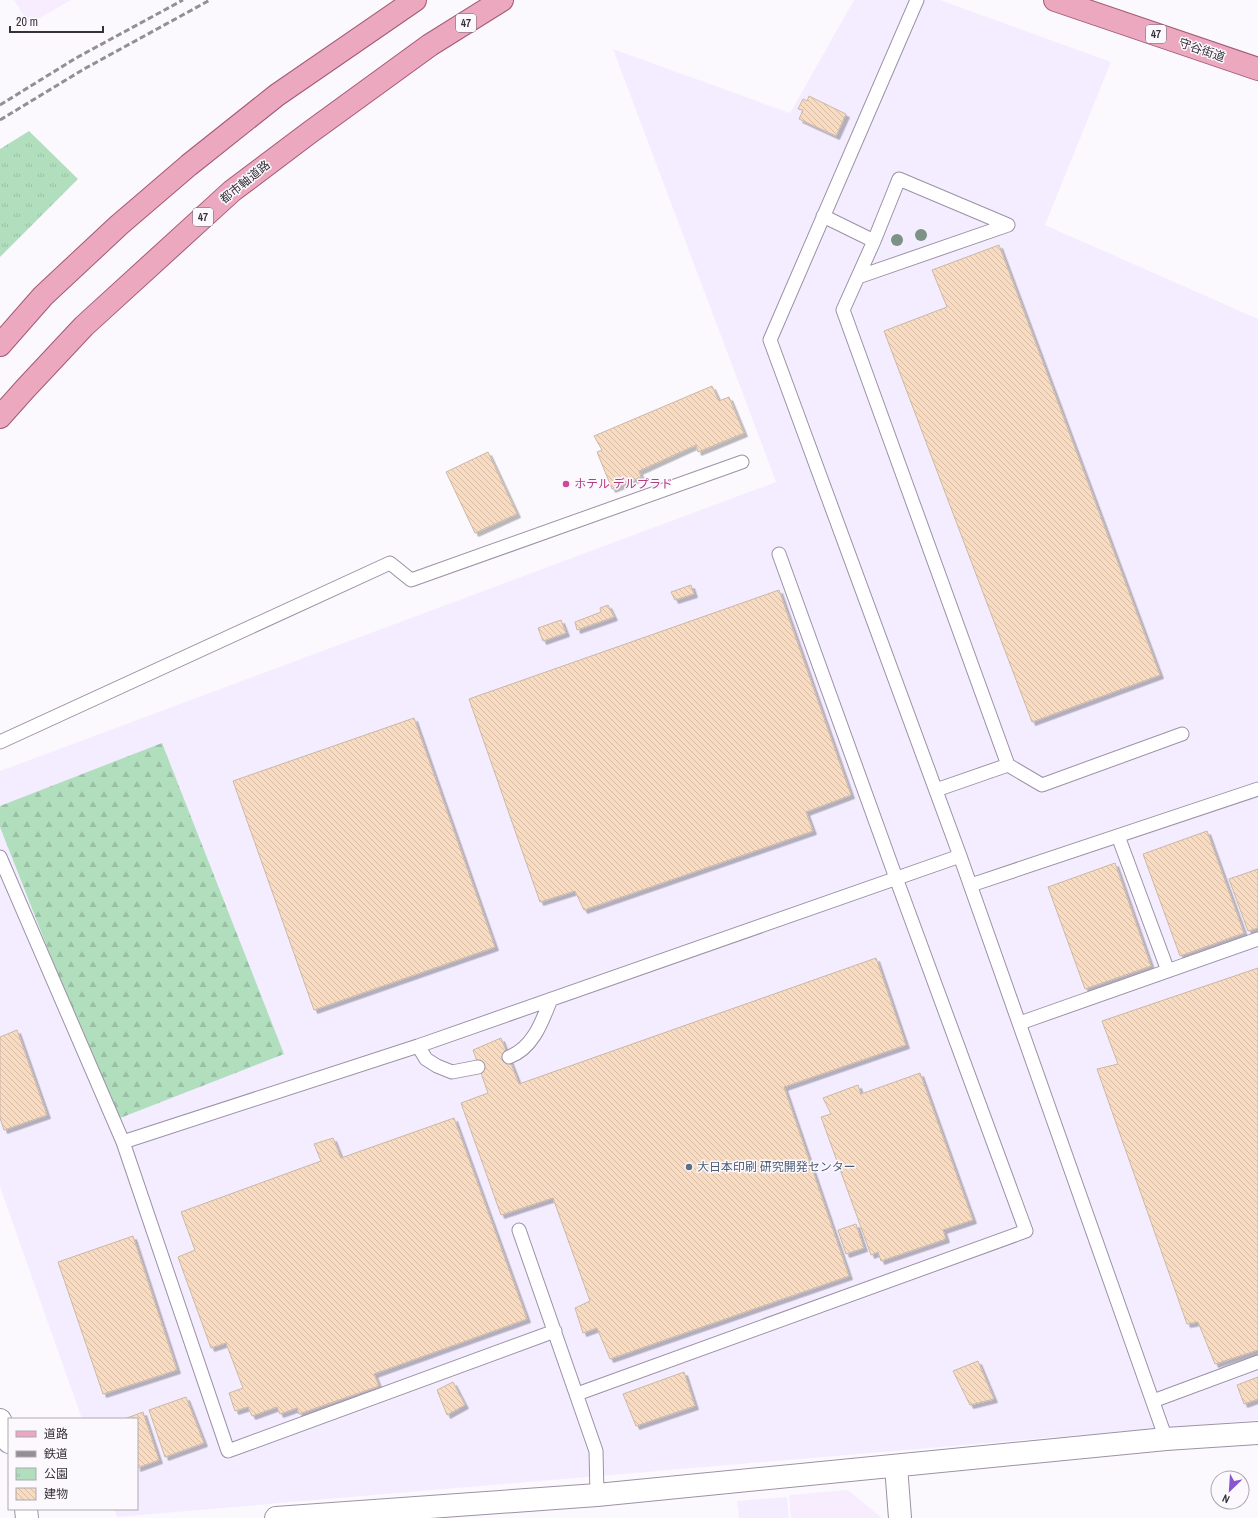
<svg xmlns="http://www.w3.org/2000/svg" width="1258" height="1518" font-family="'Archivo Narrow','Noto Sans JP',sans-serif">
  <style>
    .built { fill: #f7edfe }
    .industrial { fill: #f4edff }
    .forest { fill: url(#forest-firs) }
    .park { fill: url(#park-tufts) }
    .building { fill: url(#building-back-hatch); stroke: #ccb8a7; filter: url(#shadow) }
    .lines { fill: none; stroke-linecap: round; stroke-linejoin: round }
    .service-casing { stroke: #9d91a5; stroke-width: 15 }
    .minor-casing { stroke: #9d91a5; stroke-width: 24 }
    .primary-casing { stroke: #a45973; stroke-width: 24 }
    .service { stroke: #fff; stroke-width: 13 }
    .minor { stroke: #fff; stroke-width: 22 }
    .primary { stroke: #eca8be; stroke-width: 22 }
    .rail { stroke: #938f96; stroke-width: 3; stroke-dasharray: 6 3; stroke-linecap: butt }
    .tree { fill: #7c9286 }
    .hotel-dot { fill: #d1479c; stroke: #fcf9fe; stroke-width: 1.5 }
    .service-dot { fill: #5c6f8a; stroke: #fcf9fe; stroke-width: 1.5 }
    .labels { text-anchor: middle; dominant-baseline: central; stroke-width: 3; stroke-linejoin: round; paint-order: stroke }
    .shield { fill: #fcf9fe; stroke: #716d74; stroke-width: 1 }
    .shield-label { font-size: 11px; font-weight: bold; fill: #363139 }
    .street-label { font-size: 12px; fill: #363139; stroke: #fcf9fe }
    .hotel-label { font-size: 12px; fill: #b23c85; stroke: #fcf9fe; text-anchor: start }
    .service-label { font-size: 12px; fill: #4e5e75; stroke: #fcf9fe; text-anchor: start }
  </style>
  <defs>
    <pattern id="forest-firs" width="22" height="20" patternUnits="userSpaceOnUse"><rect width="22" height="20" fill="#b1dfbe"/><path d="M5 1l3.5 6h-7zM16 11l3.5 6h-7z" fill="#99c0a4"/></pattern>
    <pattern id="park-tufts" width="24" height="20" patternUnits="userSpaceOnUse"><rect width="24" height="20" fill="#b1dfbe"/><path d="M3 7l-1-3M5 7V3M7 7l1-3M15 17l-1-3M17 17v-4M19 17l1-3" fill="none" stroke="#99c0a4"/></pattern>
    <pattern id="building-back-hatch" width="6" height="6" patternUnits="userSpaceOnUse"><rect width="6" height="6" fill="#f8dbc0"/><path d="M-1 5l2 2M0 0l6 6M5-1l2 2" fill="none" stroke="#d5bca6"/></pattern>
    <filter id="shadow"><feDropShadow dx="3.5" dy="3.5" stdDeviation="0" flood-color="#0004"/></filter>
  </defs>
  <rect width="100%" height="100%" fill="#fcf9fe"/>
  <path class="built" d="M14,0H71L29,24Z
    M848,1490L882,1518H791L789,1495Z"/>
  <path class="industrial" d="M854,0H940L1111,62L1045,225L1258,319V1420L117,1517L114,1509H137V1419H82L0,1187V771L776,482L613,49L790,113Z
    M787,1497L789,1518H739L737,1501Z"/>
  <path class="forest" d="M162,743L284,1054L115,1120L0,827V806Z"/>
  <path class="park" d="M29,131L78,179L0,257V149Z"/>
  <path class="building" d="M809,96L846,114L836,136L799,119L803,110L798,109L803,99L807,101Z
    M999,245L1160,675L1032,722L884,331L947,307L932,270Z
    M712,386L719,401L729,397L744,433L698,452L696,445L639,471L641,477L612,489L597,452L602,450L594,436Z
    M488,452L517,514L475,533L446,472Z
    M691,585L694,594L675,600L671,592Z
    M779,590L851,795L806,812L813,831L584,910L575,891L540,902L469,699Z
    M608,605L614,617L577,630L575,622L601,612L600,608Z
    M561,620L566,633L543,641L538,628Z
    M414,718L495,947L314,1010L233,781Z
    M1207,831L1244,933L1180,956L1143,854Z
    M1115,863L1151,966L1085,989L1048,887Z
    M1258,869V928L1248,931L1229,879Z
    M876,958L906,1045L784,1087L849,1276L610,1359L597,1328L583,1333L575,1308L590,1301L553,1198L501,1215L461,1103L488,1093L473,1050L501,1038L519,1084Z
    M1258,968V1350L1215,1364L1198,1322L1187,1324L1097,1069L1118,1064L1102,1021Z
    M17,1030L47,1115L4,1130L0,1118V1037Z
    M920,1073L973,1220L943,1230L946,1239L881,1261L878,1252L871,1255L821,1117L831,1114L823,1098L858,1085L861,1094Z
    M454,1118L527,1319L374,1374L379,1386L299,1414L297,1408L280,1414L277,1407L252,1416L248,1407L235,1411L229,1393L243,1388L226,1343L211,1348L178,1257L195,1250L181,1212L321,1161L314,1144L333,1138L341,1158Z
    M856,1224L864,1248L846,1254L838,1230Z
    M133,1236L177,1370L103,1394L58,1262Z
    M978,1361L994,1399L970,1405L953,1371Z
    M684,1372L695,1406L636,1426L623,1394Z
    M1258,1377V1399L1244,1404L1237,1385Z
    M453,1382L465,1405L447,1415L437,1390Z
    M186,1397L204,1443L165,1457L149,1410Z
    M143,1412L159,1460L137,1468V1419H124Z"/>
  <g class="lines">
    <defs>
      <path id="service" d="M917,0L770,340L960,856L1166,1439
        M823,216L874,241L843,310L1008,765L936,790
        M858,277L1008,225L899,179L874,241
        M0,742L390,563L411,580L742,462
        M1008,765L1042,785L1182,734
        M1118,836L1168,971
        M0,857L123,1142L228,1451L555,1331
        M971,885L1258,789
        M1020,1023L1258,939
        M418,1046L426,1059L437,1066L452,1072L478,1067
        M509,1057C533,1048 542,1022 551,999
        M123,1142L418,1046L960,856
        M519,1230L596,1451L597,1495
        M577,1394L1026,1231L896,878L779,554
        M1153,1401L1258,1362"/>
      <path id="minor" d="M0,1420L9,1442
        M896,1466L900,1518
        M26,1509L27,1518
        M276,1518L597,1495L1166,1439L1258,1433"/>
      <path id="primary" d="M1055,0L1258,69
        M0,345L43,296L119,225L189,165L277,95L415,0
        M0,417L25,389L84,326L232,191L309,133L430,45L502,0"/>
    </defs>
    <use href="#service" class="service-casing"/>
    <use href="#minor" class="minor-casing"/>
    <use href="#primary" class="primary-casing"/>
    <use href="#service" class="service"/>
    <use href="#minor" class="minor"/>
    <use href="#primary" class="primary"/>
    <path class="rail" d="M0,105L76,58L183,0
      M0,120L84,69L210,0"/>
  </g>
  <g class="tree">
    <circle cx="921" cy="235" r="6"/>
    <circle cx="897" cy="240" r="6"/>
  </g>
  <circle class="hotel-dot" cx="566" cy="484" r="4"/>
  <circle class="service-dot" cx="689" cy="1167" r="4"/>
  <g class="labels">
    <g class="shield">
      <rect x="456" y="14" width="20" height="18" rx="3"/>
      <rect x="1146" y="25" width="20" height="18" rx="3"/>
      <rect x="193" y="208" width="20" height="18" rx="3"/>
    </g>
    <g class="shield-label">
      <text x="466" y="23">47</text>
      <text x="1156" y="34">47</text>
      <text x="203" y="217">47</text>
    </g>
    <g class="street-label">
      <text transform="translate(1202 50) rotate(19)">守谷街道</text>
      <text transform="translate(245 182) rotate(-39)">都市軸道路</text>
    </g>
    <g class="hotel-label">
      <text x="574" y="484">ホテル デルプラド</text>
    </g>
    <g class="service-label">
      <text x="697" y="1167">大日本印刷 研究開発センター</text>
    </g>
  </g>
  <rect x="8" y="1418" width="130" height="92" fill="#fcf9fe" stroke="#ada9af"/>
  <rect x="16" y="1431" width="20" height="6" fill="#eca8be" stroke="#ada9af"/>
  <text x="44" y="1438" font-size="12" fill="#363139">道路</text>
  <rect x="16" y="1451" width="20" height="6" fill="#938f96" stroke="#ada9af"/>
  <text x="44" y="1458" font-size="12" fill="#363139">鉄道</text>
  <rect x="16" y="1468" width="20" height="12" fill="url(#park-tufts)" stroke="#ada9af"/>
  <text x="44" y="1478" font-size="12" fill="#363139">公園</text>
  <rect x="16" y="1488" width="20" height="12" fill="url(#building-back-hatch)" stroke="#ada9af"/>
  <text x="44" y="1498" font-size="12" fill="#363139">建物</text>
  <g transform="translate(1230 1490) rotate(205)"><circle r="19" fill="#fcf9fe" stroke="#ada9af"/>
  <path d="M0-3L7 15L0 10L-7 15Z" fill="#8a56ce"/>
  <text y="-6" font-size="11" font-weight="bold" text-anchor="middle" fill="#363139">N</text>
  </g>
  <path d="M10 26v6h93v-6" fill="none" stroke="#363139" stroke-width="2"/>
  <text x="16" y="26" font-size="12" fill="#363139" stroke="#fcf9fe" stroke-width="3" paint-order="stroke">20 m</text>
</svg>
